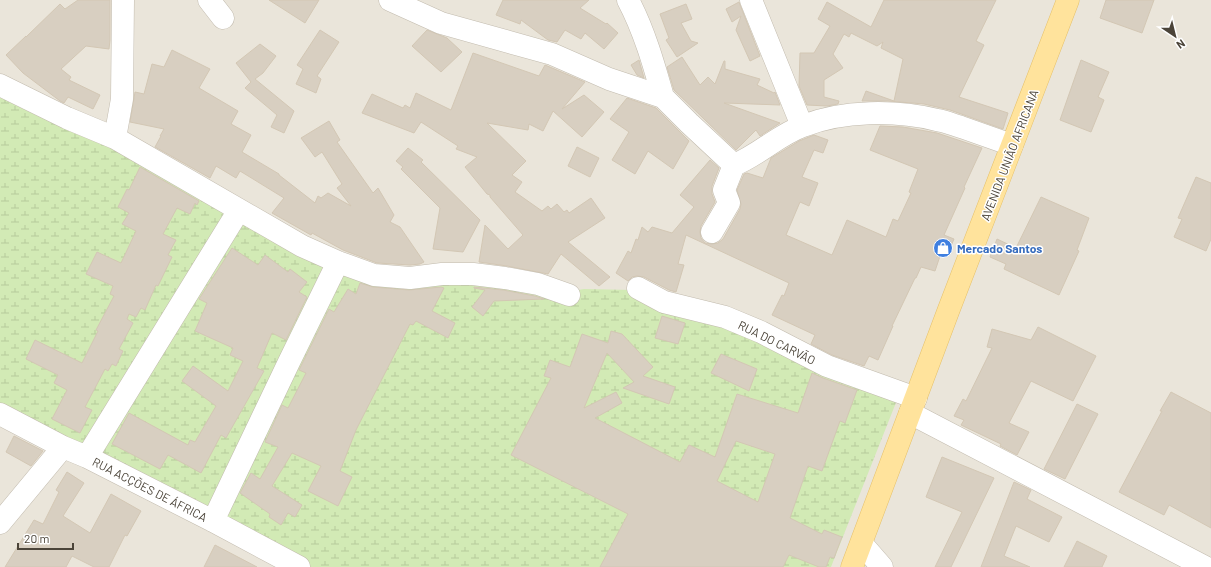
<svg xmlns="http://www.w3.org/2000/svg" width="1211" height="567" font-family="Barlow,sans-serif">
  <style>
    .residential { fill: #eae5da }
    .wetland { fill: url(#wetland-marsh) }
    .building { fill: #d8cfc1; stroke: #d3c7b4; fill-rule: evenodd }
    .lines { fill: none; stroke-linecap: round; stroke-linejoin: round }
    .minor-casing { stroke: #c2bbae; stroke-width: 23 }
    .major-casing { stroke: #e6c16a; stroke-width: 23 }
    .minor { stroke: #fff; stroke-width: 22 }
    .major { stroke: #ffe39c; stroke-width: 22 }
    .labels { text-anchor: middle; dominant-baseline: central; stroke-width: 3; stroke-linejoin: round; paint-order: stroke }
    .street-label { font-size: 12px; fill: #4b4439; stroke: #fff }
    .shop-label { font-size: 12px; font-weight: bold; fill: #366cbe; stroke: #fff; text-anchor: start }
  </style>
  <defs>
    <pattern id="wetland-marsh" width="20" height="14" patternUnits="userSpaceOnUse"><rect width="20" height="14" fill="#d2eab5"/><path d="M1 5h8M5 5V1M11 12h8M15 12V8" fill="none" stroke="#b6ca9c"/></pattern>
  </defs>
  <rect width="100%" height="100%" fill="#f6f3ec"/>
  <path class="residential" d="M0,0H1211V567H0Z"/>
  <path class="wetland" d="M0,76L361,267L566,292L584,289L634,290L899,395L831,567H286L0,412Z"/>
  <path class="building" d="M78,0H110V40L109,49L86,46L61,69L71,77L69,80L100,95L93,109L68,97L64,103L60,101L23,73L6,55L26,36V37L60,4L65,9Z
    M269,0H319L305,23Z
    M503,0H589L580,8L606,24L607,23L618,33L604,49L585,33L581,39L565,30L557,42L548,40L521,20L520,24L496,15Z
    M884,0H996L976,41L984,45L959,97L1008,113L1003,129L950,110L924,104L888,101H862L866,91L894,101L903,59L881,48L883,42L877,46L851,33L849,37L844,34L833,54L843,68L824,80V97L839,101L838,104L827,106L807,105L799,86L800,53H814L830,26L818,19L827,2L871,27Z
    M1106,0H1154L1142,33L1100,18Z
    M739,2L760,56L750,61L736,30L741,16L732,22L726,9Z
    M686,4L692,19L681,23L691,41L698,43L677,57L666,40L669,38L660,14Z
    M320,30L339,42L317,76L321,79L316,93L296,84L303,69L297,65Z
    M427,30L447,38L462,52L441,72L412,46Z
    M260,44L276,56L263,73L255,79L294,111L284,133L271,127L277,115L245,88L251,82L236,63Z
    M172,50L210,69L199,88L238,111L231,124L251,135L242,152L279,174V175L315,203L318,196L321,198L328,193L351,206L337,188L342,184L322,152L315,157L301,138L329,121L340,140L337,142L373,193L378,188L394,215L390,222L400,227L424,262L420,264L410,265L377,263L343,250L312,233L311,235L272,213L284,198L240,171L236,178L216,166L210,178L155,147L161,136H160L164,129L130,122L135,92L144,94L152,64L164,67Z
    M473,53L539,76L545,65L585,82L562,109L584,95L604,112L582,137L553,111L543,131L529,124L528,130L487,123L526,161L512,175L522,182L515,192L542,211L548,206L551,209L557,204L564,212L567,210L569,213L591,198L605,218L568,242L610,277L599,286L561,254L548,274L507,266L479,262L485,225L508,249L523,235L490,197V195L487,194L465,167L477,157L456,149L458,146L421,122L414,133L362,113L372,94L403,108L405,105L410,108L416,93L451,110Z
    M682,57L700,85L708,77L715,84L724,61H725V69L760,79L757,85L774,93L775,92L780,105L724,103L780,123L760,136L756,130L736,150L674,90L667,67Z
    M639,60L640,64L644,78L637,75L631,65Z
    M1081,60L1109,72L1098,97L1104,100L1091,132L1060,120Z
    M627,98L656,108L689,141L673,169L648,151L635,174L612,160L629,132L610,119Z
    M880,126L903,127L937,133L982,148L964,187L965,188L944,235L954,239L948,253L942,250L935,271L921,267L916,278H915L892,326H893L878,360L869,356L864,366L832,355L811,344L815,335L772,315L782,295L784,296L789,283L686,235L678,264L684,265L676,292L669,290L644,277L637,276L632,277L628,281L616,273L628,251L631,253L636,239L638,240L642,227L648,232L652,227L672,233L694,207L680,195L710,160L719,168L712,186V194L715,202L701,226L700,232L701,238L705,243L712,244L718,243L723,239L740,209L741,204L737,190L744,174L747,173L763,178L771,158L799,141L814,135L828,140L823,153L814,150L802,177L818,183L809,206L800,202L786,235L832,255L847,220L886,237L893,219L898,221L911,193L909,192L918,169L870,150Z
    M577,147L599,158L590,177L568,166Z
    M408,148L423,160L421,162L480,220L463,252L433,249L440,208L401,169L403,167L396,161Z
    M140,167L199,201L197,205L195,203L190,214L177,208L163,234L176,240L168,255L172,257L158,286L156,285L145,310L141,308L136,317L129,314L127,319L133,323L119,349L123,351L116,366L112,364L108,371L105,369L85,407L92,410L80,433L52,419L67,390L54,383L58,375L26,359L35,340L82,363L98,331L96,330L114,296L110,294L113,286L86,274L97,252L121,263L136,231L122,224L129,213L118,207L127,189L129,190Z
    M1196,177L1211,183V239L1206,251L1174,237L1182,219L1178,218Z
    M1041,197L1089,218L1077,250L1079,251L1059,295L1004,269L1006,264L990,257L997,239L1016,248Z
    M232,248L258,265L265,255L288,272L290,269L307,282L299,292L307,297L286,340L272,333L257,368L264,371L226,438L221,435L201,473L168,455L160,469L112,444L129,413L188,445L190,440L195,442L216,406L182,381L193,366L228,391L243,361L230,355L233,348L195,331L207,303L199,299Z
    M360,283L373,287L409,290L441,287L444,288L432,311L455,323L448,338L416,321L413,325L410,324L356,430L340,471L352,477L338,506L308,491L321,466L292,453L272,486L302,505L295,517L288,513L281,525L269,517L270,514L240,493L251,473L260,479L278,447L265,442L282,405L288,408L306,373L299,370L329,309L334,312L348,289L356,294Z
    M474,287L503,290L535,296L544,299L494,301L483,316L472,307L485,290L474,288Z
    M662,316L685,323L678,344L655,338Z
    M1038,327L1096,356L1073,401L1031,381L1009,423L1029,432L1017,455L1000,446L1001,444L961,425L964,420L954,416L963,399L966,401L992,348L987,347L992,329L1031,340Z
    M611,331L622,334L653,367L643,376L675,387L669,404L623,388L634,382L607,353L584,408L616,392L622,403L595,418L680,462L689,445L715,457L737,394L798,413L812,373L823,378L857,390L845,423L840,421L822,471L808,466L790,518L822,534L824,530L842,537L834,558L830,557L826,567H819L789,555L783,567H600L628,514L511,455L551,378L544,376L550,360L570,367L582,334L608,343ZM736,441L775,454L758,502L717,481Z
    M721,354L757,369L749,391L711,373Z
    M1171,392L1211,413V528L1169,505L1164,515L1119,492L1162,411H1160Z
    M1077,404L1098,414L1065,479L1044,469Z
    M14,436L43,451L31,466L6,452Z
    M942,457L994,478L951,567H935L962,512L926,497Z
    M67,472L84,483L63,516L90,533L111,494L141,511L127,536L125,535L109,567H94L72,556L66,567H5L34,520L43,524L59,492L56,490Z
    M1014,482L1031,490L1027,499L1062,517L1049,542L1016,526L1004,556L1030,567H981Z
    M1077,541L1107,556L1102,567H1064Z
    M215,545L257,567H204Z"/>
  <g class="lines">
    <defs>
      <path id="minor" d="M209,0L223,18
        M390,0L441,23L552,54L609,79L663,97L689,123L734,165
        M628,0C644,30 654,65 663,97
        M751,0L802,126
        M0,85L67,118L115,138L302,246L338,262L374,275L410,278L442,274H473L505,278L538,284L569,295
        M115,138L122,99L123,0
        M712,232L729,203L724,190L734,165C759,155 778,135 803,126C843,110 896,110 937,120C945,121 953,125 961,127C978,133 995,139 1012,145
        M638,288L664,302L725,317L761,332L827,366L916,398
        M910,413L1205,567
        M0,414L63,447L87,457L213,521L299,567
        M87,457L239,210
        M213,521L289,362L338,262
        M0,523L63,447
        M862,544L882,567"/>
      <path id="major" d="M852,567L949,309L1068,0"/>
    </defs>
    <use href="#minor" class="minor-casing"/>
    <use href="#major" class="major-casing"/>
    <use href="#minor" class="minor"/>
    <use href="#major" class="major"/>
  </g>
  <defs>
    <symbol id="shop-disc" viewBox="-11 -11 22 22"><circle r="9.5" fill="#3f7fe0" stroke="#fff"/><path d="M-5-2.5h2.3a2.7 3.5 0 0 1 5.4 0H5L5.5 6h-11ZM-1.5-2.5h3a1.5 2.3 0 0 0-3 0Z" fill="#fff"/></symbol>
  </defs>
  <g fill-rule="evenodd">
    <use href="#shop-disc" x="932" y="237" width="22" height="22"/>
  </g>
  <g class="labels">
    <g class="street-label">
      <text transform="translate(1009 155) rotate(-69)">AVENIDA UNIÃO AFRICANA</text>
      <text transform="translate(777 342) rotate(26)">RUA DO CARVÃO</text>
      <text transform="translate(150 489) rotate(27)">RUA ACÇÕES DE ÁFRICA</text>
    </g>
    <g class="shop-label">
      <text x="957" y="248">Mercado Santos</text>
    </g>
  </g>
  <g transform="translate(1175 36) rotate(145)" stroke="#ffffff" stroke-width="3" paint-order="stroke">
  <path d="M0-3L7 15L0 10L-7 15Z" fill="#4b4439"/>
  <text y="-6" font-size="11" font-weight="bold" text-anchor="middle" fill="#4b4439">N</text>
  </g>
  <path d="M18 543v6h55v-6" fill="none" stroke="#4b4439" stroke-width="2"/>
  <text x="24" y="543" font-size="12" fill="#4b4439" stroke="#ffffff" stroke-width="3" paint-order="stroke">20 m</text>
</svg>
